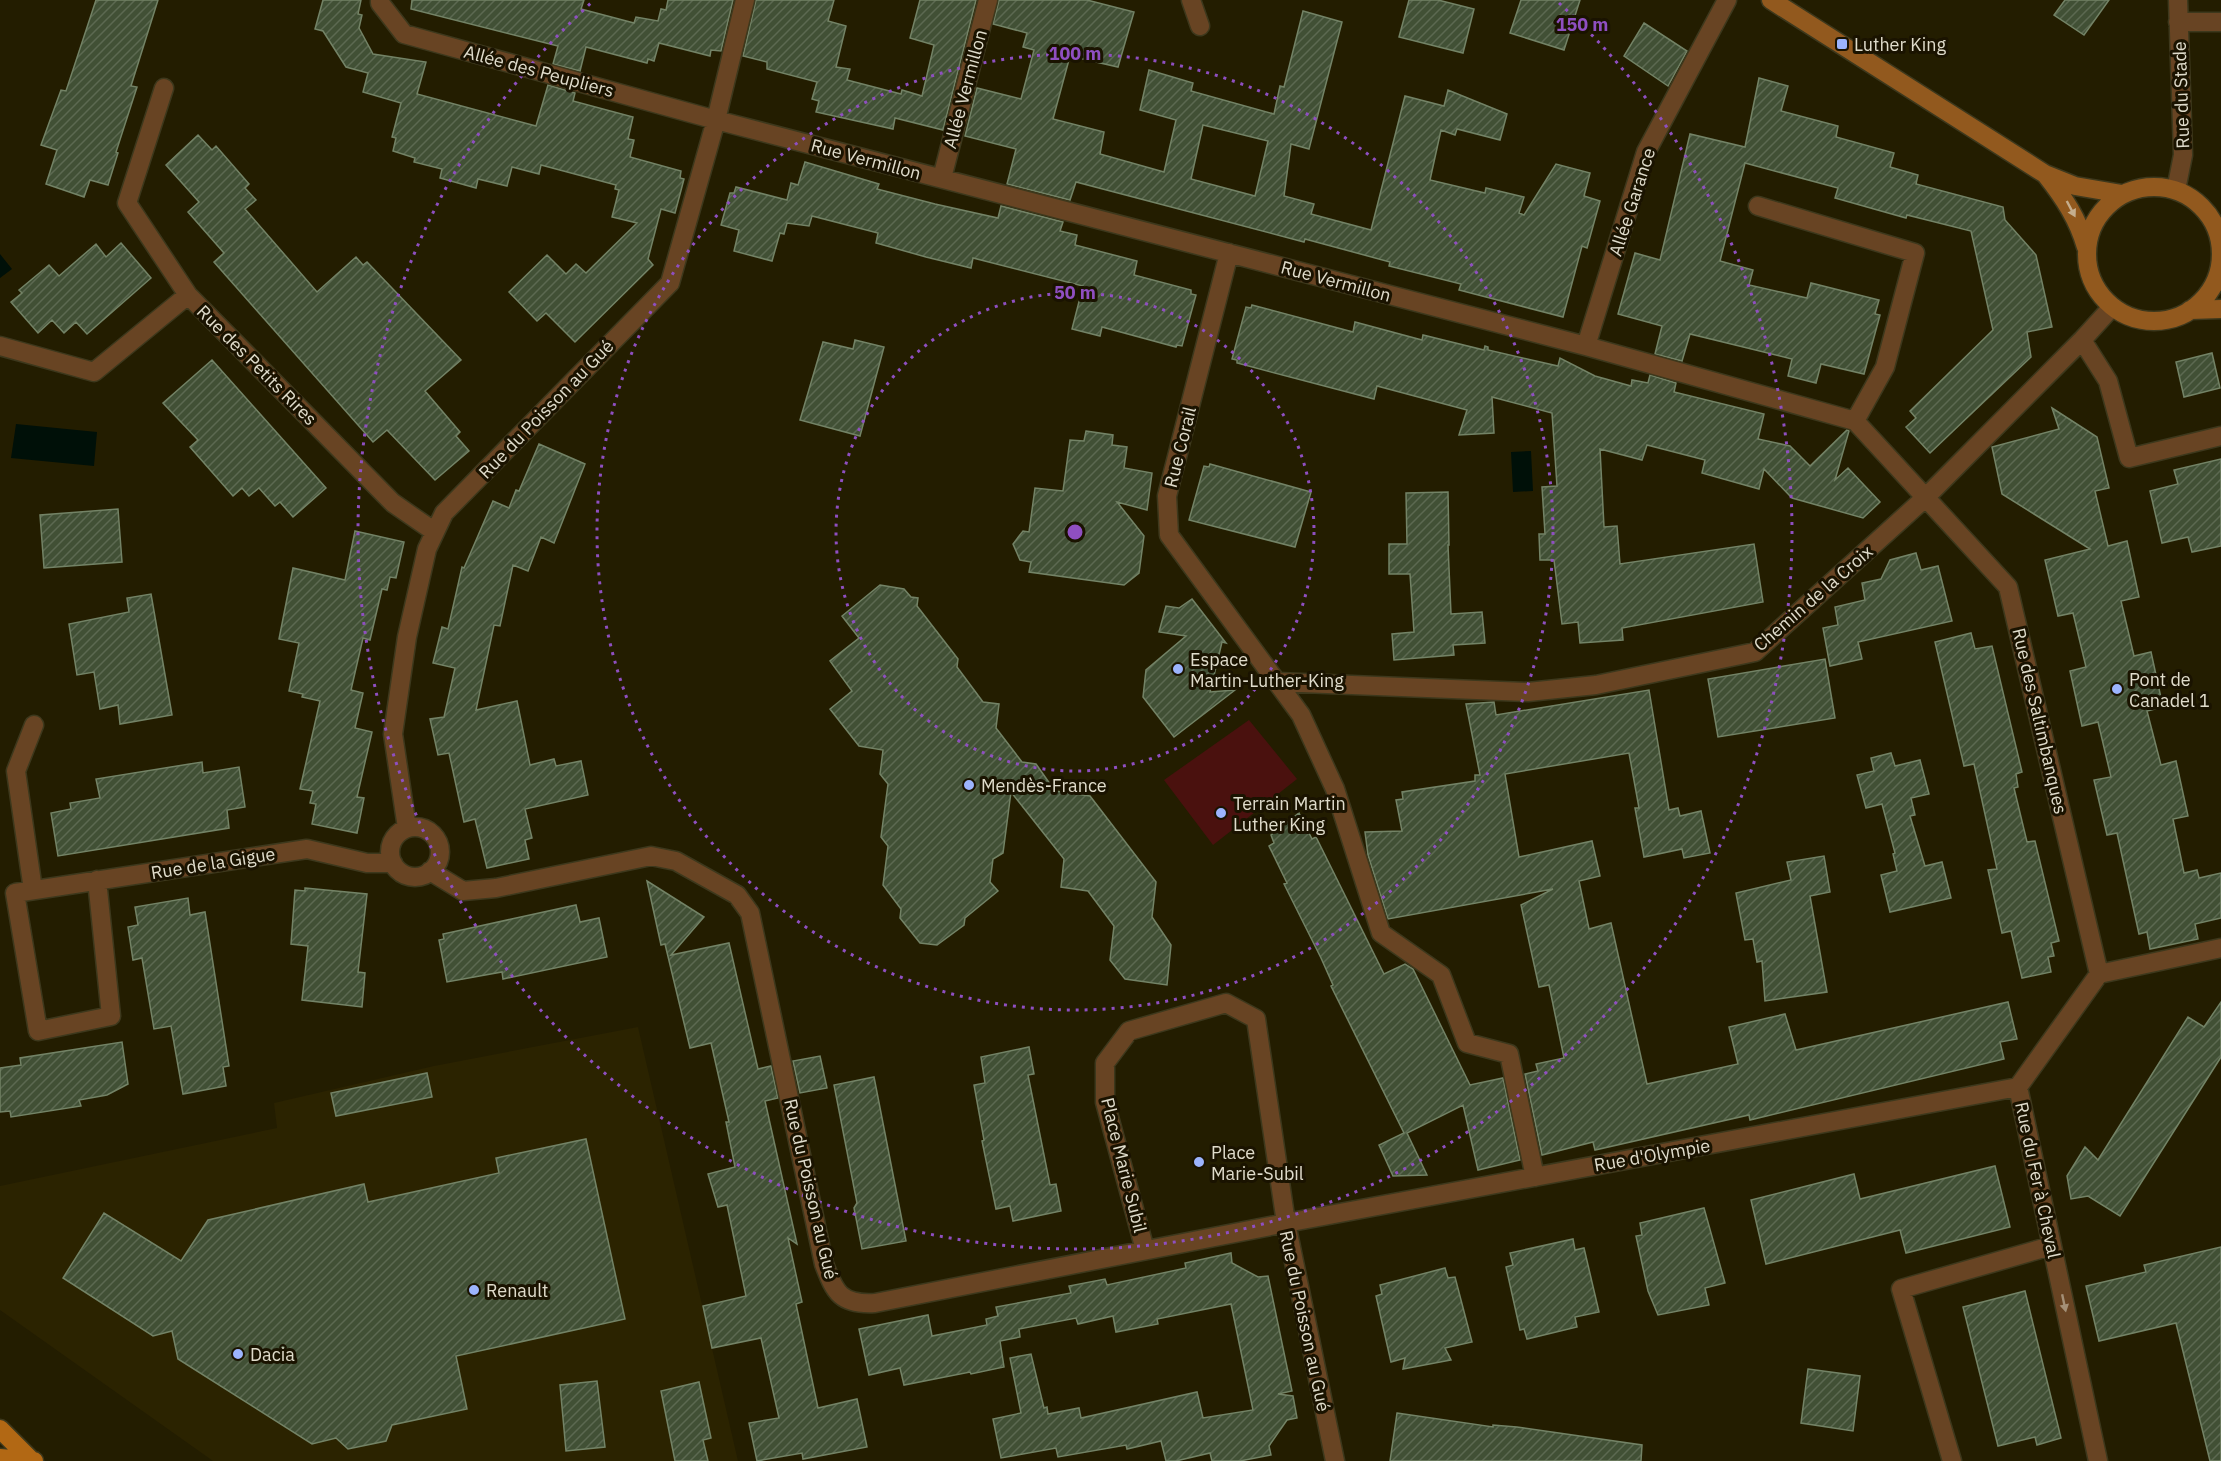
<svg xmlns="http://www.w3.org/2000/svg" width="2221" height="1461" font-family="'IBM Plex Sans',sans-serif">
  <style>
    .built { fill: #2b2300 }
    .park { fill: #4a110e }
    .water { fill: #001008 }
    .building { fill: url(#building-hatch); stroke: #738366; stroke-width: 1.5; fill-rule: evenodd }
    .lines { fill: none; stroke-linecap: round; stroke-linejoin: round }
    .minor-casing { stroke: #3d381c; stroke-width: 21 }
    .secondary-casing { stroke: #3d381c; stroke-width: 21 }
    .primary-casing { stroke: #3d381c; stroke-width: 21 }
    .minor { stroke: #684423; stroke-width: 18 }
    .secondary { stroke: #92591e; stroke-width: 18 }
    .primary { stroke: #b26814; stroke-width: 18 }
    .oneway { fill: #c5ae8e }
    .oneway2 { fill: #a49077 }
    .ring { fill: none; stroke: #8f4fc1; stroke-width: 3; stroke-dasharray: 3 6 }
    .poi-dot { fill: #9cb4fd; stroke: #1a1300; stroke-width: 2 }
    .labels { text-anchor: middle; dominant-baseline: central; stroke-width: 6; stroke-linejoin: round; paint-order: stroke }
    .poi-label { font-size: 18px; fill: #e0dccb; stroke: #1a1300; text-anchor: start }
    .street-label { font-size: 18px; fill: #e0dccb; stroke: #1a1300 }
    .centre { fill: #8f4fc1; stroke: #1a1300; stroke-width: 3 }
    .ring-label { font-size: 18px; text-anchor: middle; font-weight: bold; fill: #8f4fc1; stroke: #1a1300; stroke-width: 6; stroke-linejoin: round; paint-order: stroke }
  </style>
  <defs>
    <pattern id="building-hatch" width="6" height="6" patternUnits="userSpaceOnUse" patternTransform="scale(1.5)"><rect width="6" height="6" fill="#415035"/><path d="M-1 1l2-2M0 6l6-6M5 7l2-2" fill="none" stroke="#5c6951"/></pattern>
  </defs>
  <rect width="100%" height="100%" fill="#231d00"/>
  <path class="built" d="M638,1027L738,1461H213L0,1310V1186L277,1128L274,1103L434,1066Z"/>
  <path class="park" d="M1249,720L1297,779L1213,845L1164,780Z"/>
  <path class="water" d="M0,254L12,269L0,278Z
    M16,424L97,432L94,466L11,458Z
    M1531,451L1533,491L1513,492L1511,452Z"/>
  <path class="building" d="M96,0H158L131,86L137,87L116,152L118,153L108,185L90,180L84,197L46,184L57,150L41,145L61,90L66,91Z
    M323,0H361L358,14L362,15L359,28L373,54L426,62L417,94L536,126L548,85L575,93L573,101L633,117L628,139L634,140L630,157L681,171L680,178L684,179L675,213L661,209L648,259L653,265L575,342L546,313L537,321L509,292L547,255L566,274L576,264L586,273L637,223L612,217L619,190L615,189L616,185L541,165L539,174L512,167L507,186L478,179L476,188L440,178L442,169L414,162L415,158L393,151L396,138L392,137L401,103L363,92L368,73L346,67L323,31L315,29Z
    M412,0H584L581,9L634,23L636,17L658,21L661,9L666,10L668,0H733L721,51L711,50L710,56L659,43L654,61L648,59L647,63L586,47L580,71L553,64L558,46L411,9Z
    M756,0H834L828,21L846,26L836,67L850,69L847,80L901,94L902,90L922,96L934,45L910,38L920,0H976L943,130L895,118L893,129L816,112L819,101L812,99L817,82L767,69V62L743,56Z
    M999,0H1087L1134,12L1118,67L1070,56L1053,119L1104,132L1100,154L1164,172L1176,120L1140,110L1149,70L1193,83L1191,91L1274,114L1280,86L1284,87L1303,11L1342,22L1309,149L1291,144L1284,196L1314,204L1311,214L1371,230L1405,96L1444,106L1448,90L1507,114L1500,140L1457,129L1455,135L1441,130L1430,180L1485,193L1486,188L1524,197L1519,213L1524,215L1556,164L1590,173L1584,196L1600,201L1587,248L1582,246L1563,317L1459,290L1461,284L1389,266L1390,262L1305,239L1304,242L1076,182L1070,200L1007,184L1016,149L965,136L977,88L1021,99L1034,50L1023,47L1027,33L993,24ZM1203,125L1268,141L1255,196L1191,179Z
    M1409,0H1438L1474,9L1463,53L1399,37Z
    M1521,0H1580L1564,50L1510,33Z
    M2065,0H2109L2084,35L2054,15Z
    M1644,23L1687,51L1668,86L1624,56Z
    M1759,78L1788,86L1781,111L1838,126L1836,137L1894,153L1890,167L1918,175L1916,184L2003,207L2005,220L2036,255L2052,327L2027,332L2031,357L1930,453L1906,427L1916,418L1910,411L1993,330L1971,231L1907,215L1906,218L1835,198L1838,188L1745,163L1720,261L1753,270L1749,285L1807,298L1811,283L1879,300L1875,314L1880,315L1864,374L1821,364L1816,383L1788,376L1792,359L1690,334L1682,361L1655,354L1662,326L1618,314L1635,253L1660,260L1690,134L1745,147Z
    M198,135L212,150L216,146L249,184L245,188L256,200L245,209L317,292L356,257L363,265L367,262L461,360L425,391L460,432L456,436L469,451L435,480L387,430L373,442L214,262L224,253L188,212L199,202L166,165Z
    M805,162L879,184L877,189L935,204L998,218L1001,206L1063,222L1060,231L1077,235L1075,245L1137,261L1134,275L1191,290V294L1196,295L1182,346L1177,345L1176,347L1102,327L1100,336L1072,329L1083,286L973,258L971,268L926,257L876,243L878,233L812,216L809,226L787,223L784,234L780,233L772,261L734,251L739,230L721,225L730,193H734L736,187L787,200L791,183L798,185Z
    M121,243L151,278L87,334L76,322L64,333L52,320L38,333L11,302L22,293L19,290L49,265L59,276L96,244L106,257Z
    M1252,305L1353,332L1355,322L1422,340L1423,335L1484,350L1485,346L1488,347V350L1558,366L1560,358L1595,376L1631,386L1632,380L1648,383L1650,375L1676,383L1674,392L1764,414L1758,439L1790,446L1810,466L1847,430L1849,431L1835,480L1848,468L1880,502L1863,518L1792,498L1764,469L1759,489L1702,473L1705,460L1647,445L1642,460L1600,449L1604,527L1617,526L1620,564L1754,544L1763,602L1622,628L1623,640L1580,643L1578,622L1562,624L1554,560H1540L1539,534H1545L1542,487L1557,486L1552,413L1492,397L1494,433L1459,435L1467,410L1377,386L1374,399L1237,363V360L1232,359L1246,307L1251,308Z
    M855,340L884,347L860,436L800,420L823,342L853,349Z
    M2212,353L2220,388L2184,397L2176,362Z
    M212,360L326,488L293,517L280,502L275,506L259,488L249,496L242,488L233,496L190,447L198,440L163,403Z
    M2052,408L2097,437L2109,488L2095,491L2108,546L2127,541L2139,597L2121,601L2134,656L2151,652L2163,707L2147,711L2161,765L2176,761L2188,816L2173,819L2184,873L2197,870L2199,878L2221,873V918L2195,924L2198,939L2150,949L2147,932L2139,934L2117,833L2107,835L2094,780L2111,777L2098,722L2082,726L2070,671L2086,667L2073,613L2058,616L2045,560L2090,549L2002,494L1992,447L2059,429Z
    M1086,431L1113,435L1112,445L1127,447L1124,468L1152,473L1147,510L1117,502L1144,536L1139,573L1124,585L1029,572L1031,562L1020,560L1013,544L1023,531L1029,532L1035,488L1063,491L1070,440L1084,441Z
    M539,444L585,464L554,543L541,537L528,571L513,565L500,626L494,625L476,710L517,701L530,765L554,759L556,766L581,761L588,795L525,809L532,838L525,840L529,859L487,868L475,819L464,822L449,753L438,755L430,719L444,717L455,668L433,663L442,627L448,629L462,567L464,568L493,501L509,508L516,490L519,491Z
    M2221,459V546L2192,552L2188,537L2162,543L2150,491L2178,484L2174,470Z
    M1210,464L1311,492L1295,547L1189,520L1204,466L1209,467Z
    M1448,492L1449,545H1448L1451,614L1482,612L1485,643L1453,645L1454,655L1394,660L1392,634L1414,632L1410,574H1389V544H1407L1406,493Z
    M118,509L122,562L44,568L40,515Z
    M355,531L404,542L396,578L390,577L387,590L382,589L370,640L363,638L351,690L363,693L355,728L372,732L357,797L364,798L357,833L312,824L316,804L310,803L313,791L300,789L320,701L302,697L303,694L289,691L299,643L279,639L293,568L345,580Z
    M1916,553L1921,570L1938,566L1952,621L1858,642L1862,659L1830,666L1823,628L1838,625L1835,607L1865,600L1862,583L1881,579L1890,560Z
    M880,585L904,589L911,597L918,598L917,606L958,659L957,667L983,702L999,704L996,728L1022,762L1036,764L1055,791L1090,796L1156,882L1152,917L1171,945L1167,985L1125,979L1110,960L1114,926L1088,891L1061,887L1064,859L1011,792L1003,853L993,859L990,882L998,891L965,918L964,925L937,945L920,943L900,918L901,909L883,885L888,846L881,837L888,784L880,774L883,750L859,746L830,709L852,691L830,661L859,638L842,616Z
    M151,594L172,715L120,724L118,705L100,709L94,672L77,675L69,624L129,612L127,598Z
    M1192,599L1226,643L1222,642L1210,692L1235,690L1174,737L1143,697L1146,670L1186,636L1159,632L1166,606L1179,608Z
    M1971,633L1975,649L1992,646L2022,772L2016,774L2018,787L2014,788L2027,842L2035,841L2059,941L2051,943L2054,956L2048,957L2051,972L2022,978L2011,931L2002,933L1988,870L1997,869L1974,764L1964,766L1935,642Z
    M1825,659L1835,718L1718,737L1708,679Z
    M1649,690L1669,810L1678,808L1680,816L1701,811L1710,853L1684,858L1682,849L1644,857L1635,808H1639L1629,753L1505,774L1519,857L1592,841L1600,876L1579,881L1589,929L1611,923L1647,1084L1738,1064L1729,1027L1785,1014L1796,1050L2008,1002L2017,1039L2000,1042L2004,1059L1750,1120L1749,1115L1595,1150L1593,1142L1542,1155L1525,1074L1538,1071L1536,1064L1564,1058L1549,985L1539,987L1521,905L1553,889L1388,919L1368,855L1365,832L1402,831L1396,800L1403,799L1402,792L1475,781V775H1480L1466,704L1494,702L1496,715Z
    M1891,753L1895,766L1920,760L1929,794L1911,798L1915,815L1910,816L1925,866L1942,862L1951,898L1890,912L1881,875L1897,871L1893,854L1895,853L1882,804L1866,808L1857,775L1874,771L1871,758Z
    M202,762L203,773L239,767L245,807L227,810L229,828L58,856L51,813L71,809L70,803L100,798L96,779Z
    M1299,813L1312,839L1316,837L1384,974L1405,964L1413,969L1470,1085L1503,1078L1520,1160L1478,1170L1463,1105L1407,1133L1427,1175L1393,1176L1379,1145L1404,1133L1331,986L1333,985L1321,958L1284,884L1287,883L1269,846L1274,843L1271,835Z
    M1824,856L1830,892L1810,896L1827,992L1765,1001L1762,961L1757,962L1753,939L1745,940L1736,893L1791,880L1787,862Z
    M647,881L704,917L671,955L729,943L758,1069L771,1066L778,1098L765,1101L797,1244L788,1238L802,1302L796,1304L818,1408L857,1399L867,1447L803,1459L802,1453L757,1461L749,1423L779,1418L761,1338L712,1348L703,1306L746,1296L727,1205L718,1207L708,1174L735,1167L726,1122H729L711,1043L690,1048L665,944L661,945Z
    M305,888L367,894L358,972L365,973L362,1007L302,1000L308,946L291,944L295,890L305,891Z
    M188,898L190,915L205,912L229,1066L223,1067L226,1086L183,1094L171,1026L154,1029L142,958L133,960L128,927L138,925L135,907Z
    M576,905L580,922L599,918L607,957L503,979L502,972L447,982L439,940L444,939L443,934Z
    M2221,1002V1057L2120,1216L2088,1196L2071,1199L2067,1176L2085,1147L2098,1160L2188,1017L2204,1027Z
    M122,1042L128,1084L107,1095L79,1100L81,1106L11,1117L10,1111L0,1112V1068L21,1065L20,1058Z
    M1029,1047L1034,1074L1028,1075L1050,1185L1056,1184L1061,1211L1013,1221L1010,1206L996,1209L982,1141L984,1140L974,1085L985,1083L981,1057Z
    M820,1056L827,1088L800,1093L793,1061Z
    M427,1073L432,1097L336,1116L331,1093Z
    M874,1077L906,1241L862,1249L854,1208L857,1203L834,1085Z
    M586,1139L625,1319L456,1356L467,1409L392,1425L386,1441L348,1449L336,1438L312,1444L178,1359L172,1331L153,1336L63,1278L104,1213L181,1261L208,1220L364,1184L368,1202L499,1173L496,1158Z
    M1995,1166L2010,1227L1906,1253L1900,1230L1766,1264L1751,1200L1854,1174L1860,1199Z
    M1704,1208L1725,1283L1705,1288L1709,1305L1658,1315L1648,1291L1636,1236L1642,1235L1640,1223Z
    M1573,1239L1575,1250L1584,1248L1599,1312L1575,1317L1577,1327L1527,1339L1524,1329L1520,1330L1506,1267L1513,1265L1510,1253Z
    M2221,1247V1461H2210L2176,1323L2099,1341L2086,1286L2146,1272L2144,1265Z
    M1231,1253L1232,1263L1258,1277L1268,1276L1292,1391L1278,1394L1293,1396L1297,1418L1287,1420L1269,1446L1271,1455L1240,1461H1212L1210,1453L1176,1461H1166L1161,1441L1127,1449L1126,1445L1058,1457L1056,1448L1001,1458L993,1419L1021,1413L1010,1358L1031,1354L1044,1408L1047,1407L1048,1414L1079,1408L1081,1418L1197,1392L1203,1418L1253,1410L1231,1304L1157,1319L1158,1324L1116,1332L1113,1316L1078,1324L1076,1318L1019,1329L1020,1337L1000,1341L1004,1367L971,1374L970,1372L904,1385L900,1368L869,1375L859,1329L928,1315L932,1336L987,1325L986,1319L998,1316L996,1307L1071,1293L1069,1286L1105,1279L1107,1285L1186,1268L1185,1263Z
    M1445,1268L1448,1278L1455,1277L1472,1342L1445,1348L1451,1360L1403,1369L1405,1358L1391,1362L1376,1296L1382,1294L1380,1285Z
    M2025,1291L2061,1438L2037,1445L2035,1437L1998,1446L1963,1307Z
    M1808,1369L1860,1376L1853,1431L1801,1423Z
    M597,1381L605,1447L566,1451L560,1385Z
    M699,1382L711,1438L703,1440L708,1461H675L661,1391Z
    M1397,1413L1493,1427V1425L1517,1427L1642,1445L1641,1461H1390Z"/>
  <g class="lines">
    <defs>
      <path id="minor" d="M380,0V3L404,34L716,120L1586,346L1855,421L2008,587L2099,974
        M1191,0L1200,26
        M2178,22H2221
        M164,88L127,203L188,295
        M942,178L988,0
        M2176,190L2183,155L2178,0
        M1758,206L1915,253L1885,367L1855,421
        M1229,253L1167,496L1169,535L1301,715L1335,789L1381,933L1441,975L1467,1043L1509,1054L1535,1177
        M2082,340L2108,381L2129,458L2221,436
        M0,346L94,372L188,295L393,503L435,532
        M1586,346L1646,152L1727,0
        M1277,682L1528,692L1596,685L1755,652L1925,498L2082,340L2112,307
        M390 852a25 25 0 1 1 50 0a25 25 0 1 1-50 0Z
        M407,828L393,734L407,637L427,549L444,513L670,283L716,120L745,0
        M430,871L463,891L496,888L651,856L676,861L737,895L750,913L824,1264C835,1293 841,1305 875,1303L1286,1223L1335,1461
        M97,880L111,1016L38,1031L15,893L307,849L367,863H393
        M33,890L16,771L34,725
        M1145,1250L1105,1102V1063L1129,1031L1226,1003L1256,1019L1286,1223L2018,1087
        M1952,1461L1901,1289L2051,1246
        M2098,1461L2018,1087L2099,974L2221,948"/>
      <path id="secondary" d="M1771,0L2045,174L2075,186L2122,194
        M2046,175C2064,198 2078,219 2086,247
        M2087 254a67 67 0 1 1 134 0a67 67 0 1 1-134 0Z
        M2190,310L2221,309"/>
      <path id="primary" d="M0,1429L31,1460
        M0,1458L34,1461"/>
    </defs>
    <use href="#minor" class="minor-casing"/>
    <use href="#secondary" class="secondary-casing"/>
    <use href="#primary" class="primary-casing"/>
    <use href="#minor" class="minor"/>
    <use href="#secondary" class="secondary"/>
    <use href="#primary" class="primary"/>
  </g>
  <defs><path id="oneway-solid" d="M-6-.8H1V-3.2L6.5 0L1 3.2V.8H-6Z" transform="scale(1.5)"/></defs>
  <use class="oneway" href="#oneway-solid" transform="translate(2071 209) rotate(62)"/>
  <use class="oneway2" href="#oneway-solid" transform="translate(2064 1303) rotate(78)"/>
  <g class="ring">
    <circle cx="1075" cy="532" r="239"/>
    <circle cx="1075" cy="532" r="478"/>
    <path d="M1559 3A717 717 0 1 1 591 3"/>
  </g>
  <g class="poi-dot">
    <rect x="1836" y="38" width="12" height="12" rx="3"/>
    <circle cx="1178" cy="669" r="6"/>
    <circle cx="2117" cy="689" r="6"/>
    <circle cx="969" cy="785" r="6"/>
    <circle cx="1221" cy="813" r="6"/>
    <circle cx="1199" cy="1162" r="6"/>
    <circle cx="474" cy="1290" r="6"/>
    <circle cx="238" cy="1354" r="6"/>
  </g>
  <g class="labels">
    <g class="poi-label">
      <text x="1854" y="44">Luther King</text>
      <text x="1190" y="659">Espace<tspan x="1190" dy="21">Martin-Luther-King</tspan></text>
      <text x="2129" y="679">Pont de<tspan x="2129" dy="21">Canadel 1</tspan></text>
      <text x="981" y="785">Mendès-France</text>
      <text x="1233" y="803">Terrain Martin<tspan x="1233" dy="21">Luther King</tspan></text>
      <text x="1211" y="1152">Place<tspan x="1211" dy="21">Marie-Subil</tspan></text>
      <text x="486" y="1290">Renault</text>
      <text x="250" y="1354">Dacia</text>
    </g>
    <g class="street-label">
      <text transform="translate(539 71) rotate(15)">Allée des Peupliers</text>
      <text transform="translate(965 89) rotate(-75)">Allée Vermillon</text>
      <text transform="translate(2181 95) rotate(-92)">Rue du Stade</text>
      <text transform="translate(866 159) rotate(15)">Rue Vermillon</text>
      <text transform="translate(1632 202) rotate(-72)">Allée Garance</text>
      <text transform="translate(1336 281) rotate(15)">Rue Vermillon</text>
      <text transform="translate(257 365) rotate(45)">Rue des Petits Rires</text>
      <text transform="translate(546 409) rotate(-46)">Rue du Poisson au Gué</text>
      <text transform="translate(1180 447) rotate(-76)">Rue Corail</text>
      <text transform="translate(1813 598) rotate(-41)">Chemin de la Croix</text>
      <text transform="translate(2040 721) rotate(77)">Rue des Saltimbanques</text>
      <text transform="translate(213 863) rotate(-9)">Rue de la Gigue</text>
      <text transform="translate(1652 1155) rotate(-10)">Rue d'Olympie</text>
      <text transform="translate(1124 1165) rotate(76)">Place Marie Subil</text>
      <text transform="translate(2038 1180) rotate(78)">Rue du Fer à Cheval</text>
      <text transform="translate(811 1189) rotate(77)">Rue du Poisson au Gué</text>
      <text transform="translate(1305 1321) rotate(78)">Rue du Poisson au Gué</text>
    </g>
  </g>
  <circle cx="1075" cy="532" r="9" class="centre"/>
  <g class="ring-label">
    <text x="1582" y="31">150 m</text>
    <text x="1075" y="60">100 m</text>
    <text x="1075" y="299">50 m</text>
  </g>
</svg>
